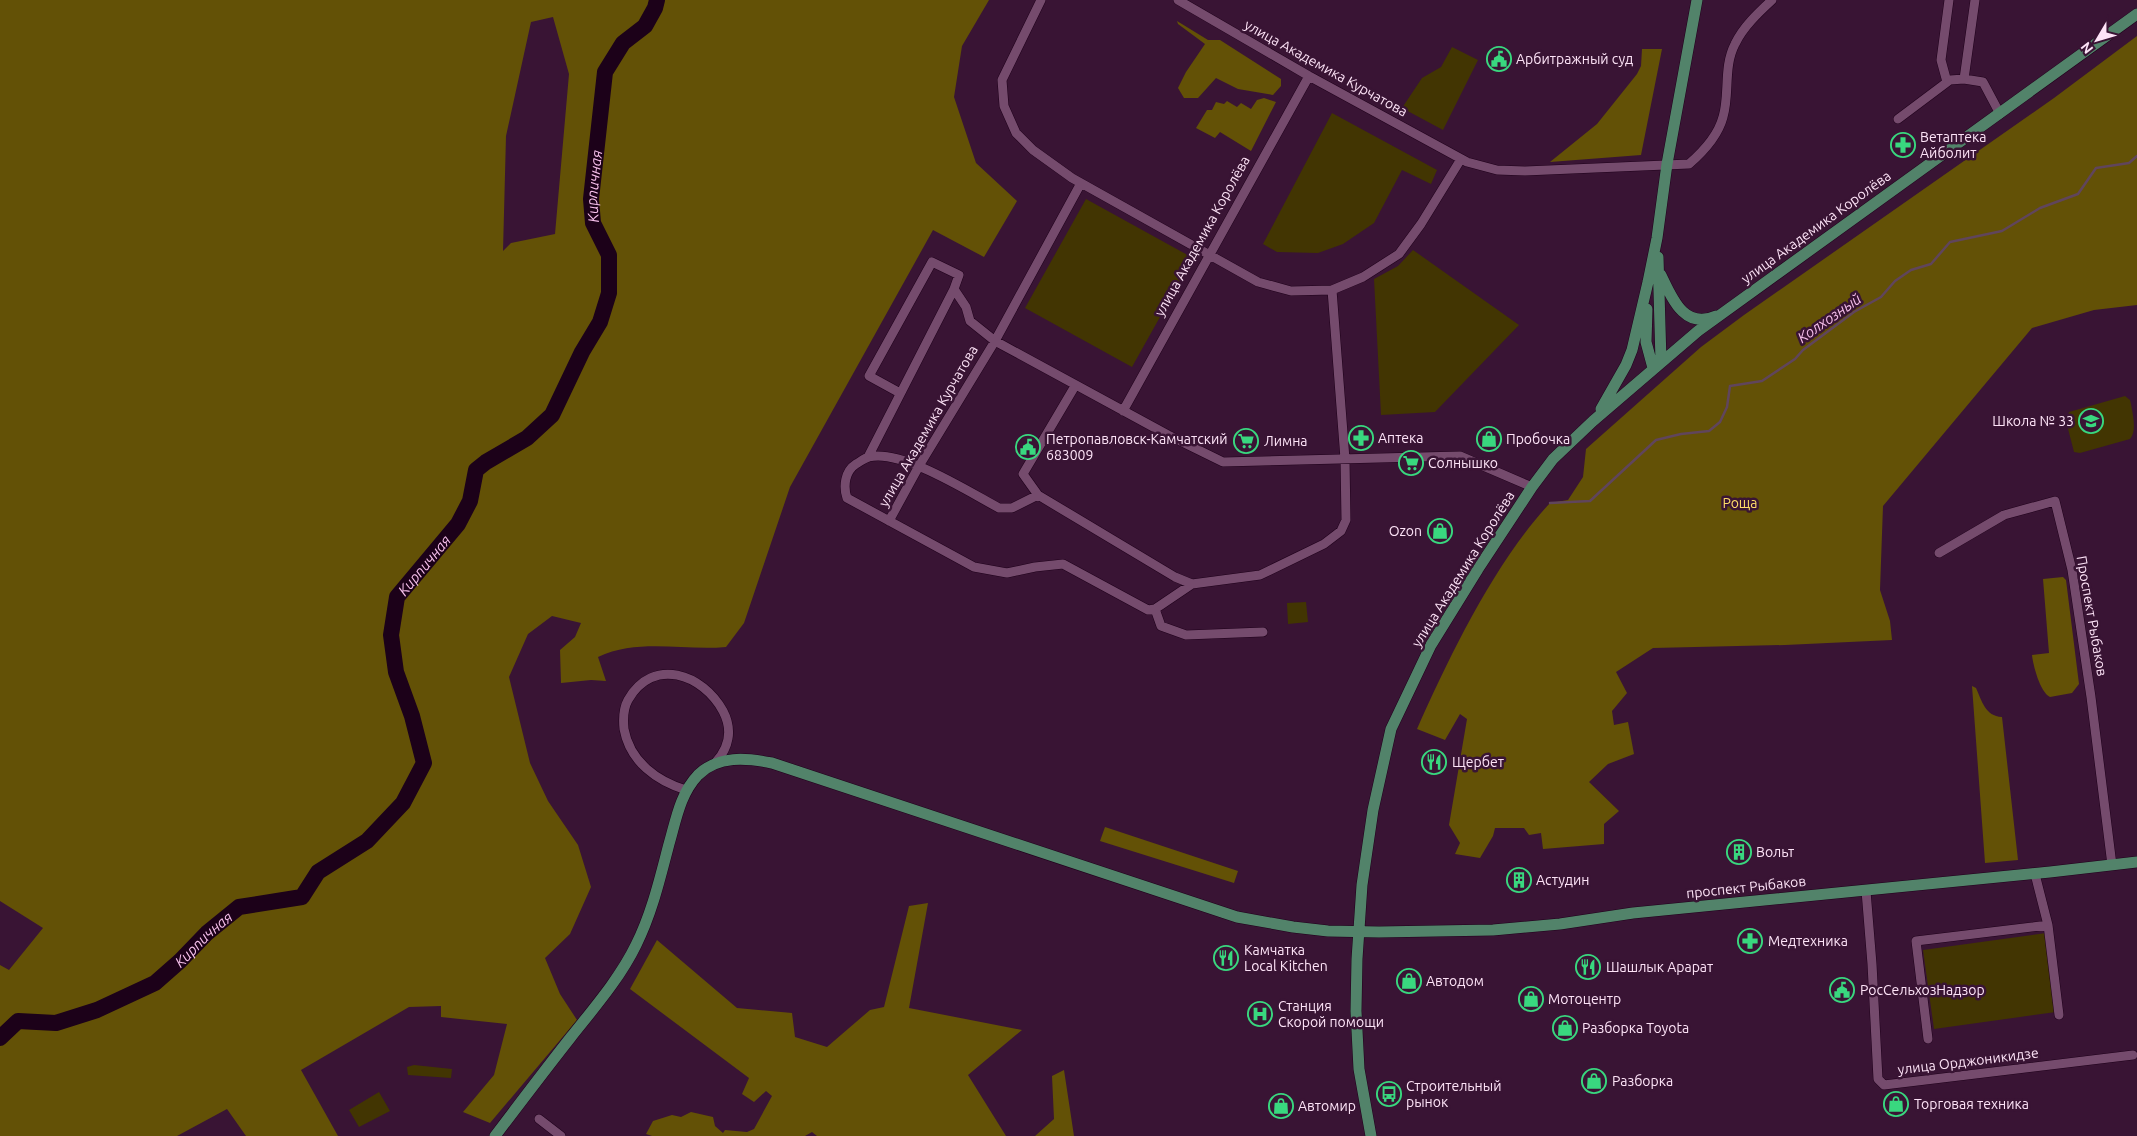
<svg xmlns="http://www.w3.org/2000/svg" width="2137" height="1136" font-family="Ubuntu,sans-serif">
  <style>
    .green { fill: #423502 }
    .forest { fill: #635106; fill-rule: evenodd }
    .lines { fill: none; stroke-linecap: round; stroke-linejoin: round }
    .stream { stroke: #60455c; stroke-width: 2.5 }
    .river { stroke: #1c0119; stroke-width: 16 }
    .minor-casing { stroke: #1f001b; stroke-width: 10 }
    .major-casing { stroke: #1f001b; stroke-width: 12 }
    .minor { stroke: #754b6d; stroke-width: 9 }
    .major { stroke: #52836a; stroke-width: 11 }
    .labels { text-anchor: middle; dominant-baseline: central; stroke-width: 5; stroke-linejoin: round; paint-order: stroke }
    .poi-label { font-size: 14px; fill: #fde3f7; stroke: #391434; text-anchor: start }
    .street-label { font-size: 14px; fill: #fde3f7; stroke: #391434 }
    .park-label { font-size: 14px; fill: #fedd68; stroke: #391434 }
    .water-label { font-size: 15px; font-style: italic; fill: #f6bfeb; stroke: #391434 }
  </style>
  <rect width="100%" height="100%" fill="#391434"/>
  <path class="green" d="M1452,47L1478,60L1443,130L1402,108L1422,78L1441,67Z
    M1332,113L1437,170L1431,184L1402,170L1374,223L1343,244L1318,253L1277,252L1263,244Z
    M1086,199L1193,258L1132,367L1025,308Z
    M1413,250L1519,325L1435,412L1381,415L1374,279L1398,266Z
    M2125,396L2130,400L2131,404C2133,416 2137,431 2130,439L2080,453L2074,452L2066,421L2069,412Z
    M1306,602L1308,622L1288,624L1287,603Z
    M2046,933L2056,1012L1934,1029L1923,950Z
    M414,1065L452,1069L451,1078L408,1075L407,1067Z
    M379,1092L390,1111L359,1127L349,1110Z"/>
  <path class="forest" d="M0,0H989L962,46L954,97L976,163L1017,201L984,257L933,230L790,487L744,623L726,647C683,651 639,638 598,657L606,681L591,680L561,683L560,650L575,637L581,623L552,616L528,634L509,677L530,763L548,801L578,845L591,887L570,934L545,958L560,994L577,1020L490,1123L463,1112L494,1075L507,1024L441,1017V1006L409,1007L301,1070L338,1136H246L227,1109L177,1136H0V965L9,970L43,928L0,901ZM553,17L569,74L555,234L511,243L503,251L506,136L531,22Z
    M1177,21L1208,40H1220L1281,79V86L1273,95L1238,89L1216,78L1198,98H1184L1178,88L1186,72L1205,44L1178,24Z
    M2137,36V305L2094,310L2032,328L1883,506L1880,590L1890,621L1892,640L1785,645L1653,648L1616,672L1627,693L1612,711L1614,725L1628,722L1634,754L1608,764L1589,782L1619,811L1604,824V844L1543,849L1541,833L1529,835L1524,828H1495L1493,836L1480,858L1455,854L1460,843L1449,825L1467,719L1460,714L1445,740L1417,729C1450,655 1495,562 1550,503L1568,500L1583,477L1586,449L1701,347L1744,315L2054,98Z
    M1642,49H1662L1641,155L1550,162L1597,124L1637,74L1641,66Z
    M1264,98L1276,102L1251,151L1220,132L1215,138L1196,128L1207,110H1212L1216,102L1224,104L1227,101L1237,107L1241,103L1251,109L1257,100Z
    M2063,577L2066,580L2079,684L2072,693L2050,697C2040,692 2033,665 2032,655L2049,653L2043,579Z
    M1972,686L1976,688C1982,701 1985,716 2002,717L2018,860L1985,863Z
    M1105,827L1238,871L1234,883L1100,841Z
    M928,903L909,1008L1022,1030L968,1075L1006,1136H817L812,1132L805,1136H652L646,1134L653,1121L672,1115L681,1117L691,1112L713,1117L715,1126L723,1133L725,1130L747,1132L754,1129L772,1096L766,1091L754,1102L742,1094L749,1078L630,989L657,940L737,1008L792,1013L795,1037L827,1047L870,1010L884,1007L909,906Z
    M1064,1070L1074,1136H1035L1054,1119L1052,1076Z"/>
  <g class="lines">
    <path class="stream" d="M1550,503L1590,501L1656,440L1681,434L1709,431L1720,422L1727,407L1730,386L1762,381L1795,359L1803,350L1854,312L1881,297L1895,281L1911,270L1931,264L1950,242L2002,231L2040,208L2078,194L2096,168L2129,163L2137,156"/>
    <path class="river" id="s1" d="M0,1038L18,1021L56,1023L97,1010L155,983L180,961L207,933L239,907L302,897L318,872L367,841L403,803L424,763L412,716L396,672L391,635L397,597L458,524L470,501L476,470L486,462L527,438L552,415L582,352L600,322L609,293V255L593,223L591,199L605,72L623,43L645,26L655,8L657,0"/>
    <defs>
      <path id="minor" d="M1041,0L1002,80L1004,106L1016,133L1033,150L1072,178L1258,282L1291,291L1332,290L1363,277L1399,254L1421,224L1461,159
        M1178,0L1309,76L1467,162L1497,170L1525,171L1689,164C1704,151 1718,136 1723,117C1730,94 1723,67 1735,44C1743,27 1758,13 1772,0
        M1975,0L1964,79L1983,82L2000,114
        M1947,82L1941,60L1949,0
        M1898,119L1950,80L1964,79
        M1075,386L1023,474L1038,495L1175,577L1192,584L1260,575L1324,544L1341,531L1346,520L1345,459L1332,290
        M900,393L869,376L932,262L959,275L954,289
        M1123,411L1309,76
        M868,457L954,289L966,307L970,321L995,341L1168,435L1223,462L1460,456L1532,487
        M1038,495L1012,508H999C969,492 902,449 869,457C864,458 860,462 856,464C845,471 843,486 847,498L974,567L1007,573L1035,567L1063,564L1148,610L1155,609L1192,584
        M889,521L919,466L995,341L1081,183
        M1939,553L2004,515L2055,501L2072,570L2091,697L2112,865
        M1155,609L1161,626L1186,635L1263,632
        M686,790C657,781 630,762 624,729C623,719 623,709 628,700C653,656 703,674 723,711C733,730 729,748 715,763
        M1866,891L1872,964L1878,1079L1884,1085L2133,1055
        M2048,925L2059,1015
        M1928,1039L1916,941L2048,925L2035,874
        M539,1119L561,1136"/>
      <path id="major" d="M1658,257L1661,361
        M1661,275C1672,298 1684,330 1716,316
        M1647,309L1646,342L1653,368
        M1601,409L1626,365L1632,350L1648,282L1657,238L1667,164L1697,0
        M495,1136C520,1103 545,1070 571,1037C594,1008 620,978 636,945C652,913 660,878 669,844C676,820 680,794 698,775C718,755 747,758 772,763L1237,917L1293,927L1328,931L1379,932L1493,930L1560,924L1633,913L2050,872L2137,862
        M1371,1136L1359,1069L1356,1011L1357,959L1362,885L1373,810L1391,729L1431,645L1478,569L1532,487L1553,459L1593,421L1698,331L2137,14"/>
    </defs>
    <use href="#minor" class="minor-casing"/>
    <use href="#major" class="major-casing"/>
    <use href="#minor" class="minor"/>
    <use href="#major" class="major"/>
  </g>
  <defs>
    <symbol id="civic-ring" viewBox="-11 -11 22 22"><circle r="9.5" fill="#391434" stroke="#39d87f" stroke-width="1.5"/><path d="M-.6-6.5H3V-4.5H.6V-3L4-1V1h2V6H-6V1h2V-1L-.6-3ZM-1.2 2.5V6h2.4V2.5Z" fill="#39d87f"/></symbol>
    <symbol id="pharmacy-ring" viewBox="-11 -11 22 22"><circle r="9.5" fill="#391434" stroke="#39d87f" stroke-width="1.5"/><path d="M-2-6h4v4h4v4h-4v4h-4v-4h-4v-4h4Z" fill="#39d87f"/></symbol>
    <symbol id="school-ring" viewBox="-11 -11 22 22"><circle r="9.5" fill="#391434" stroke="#39d87f" stroke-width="1.5"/><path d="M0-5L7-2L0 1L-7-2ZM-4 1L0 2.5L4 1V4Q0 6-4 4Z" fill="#39d87f"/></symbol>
    <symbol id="shop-ring" viewBox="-11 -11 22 22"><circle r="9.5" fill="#391434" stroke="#39d87f" stroke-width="1.5"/><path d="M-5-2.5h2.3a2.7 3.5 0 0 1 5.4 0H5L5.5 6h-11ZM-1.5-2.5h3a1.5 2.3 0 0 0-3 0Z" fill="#39d87f"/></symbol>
    <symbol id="supermarket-ring" viewBox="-11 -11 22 22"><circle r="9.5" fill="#391434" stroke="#39d87f" stroke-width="1.5"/><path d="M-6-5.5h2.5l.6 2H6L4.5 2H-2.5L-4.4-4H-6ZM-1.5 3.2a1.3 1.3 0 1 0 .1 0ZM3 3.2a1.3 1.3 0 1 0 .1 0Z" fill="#39d87f"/></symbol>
    <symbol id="restaurant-ring" viewBox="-11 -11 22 22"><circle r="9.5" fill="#391434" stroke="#39d87f" stroke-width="1.5"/><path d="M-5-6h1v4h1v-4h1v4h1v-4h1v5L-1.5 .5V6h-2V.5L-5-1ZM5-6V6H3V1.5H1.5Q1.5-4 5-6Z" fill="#39d87f"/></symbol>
    <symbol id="building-ring" viewBox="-11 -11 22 22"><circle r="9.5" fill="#391434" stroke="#39d87f" stroke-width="1.5"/><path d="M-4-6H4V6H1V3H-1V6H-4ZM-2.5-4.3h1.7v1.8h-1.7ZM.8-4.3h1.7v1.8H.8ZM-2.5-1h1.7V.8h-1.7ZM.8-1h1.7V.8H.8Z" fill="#39d87f"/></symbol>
    <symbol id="hospital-ring" viewBox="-11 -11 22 22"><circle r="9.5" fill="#391434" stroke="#39d87f" stroke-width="1.5"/><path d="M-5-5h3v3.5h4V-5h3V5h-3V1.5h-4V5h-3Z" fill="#39d87f"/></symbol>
    <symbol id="bus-ring" viewBox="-11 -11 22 22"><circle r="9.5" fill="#391434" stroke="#39d87f" stroke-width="1.5"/><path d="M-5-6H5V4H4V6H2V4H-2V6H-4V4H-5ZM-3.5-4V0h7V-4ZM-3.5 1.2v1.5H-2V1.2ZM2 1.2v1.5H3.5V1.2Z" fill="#39d87f"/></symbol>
  </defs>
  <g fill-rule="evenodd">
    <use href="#civic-ring" x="1485" y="45" width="28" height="28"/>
    <use href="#pharmacy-ring" x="1889" y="131" width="28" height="28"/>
    <use href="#school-ring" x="2077" y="407" width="28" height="28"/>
    <use href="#pharmacy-ring" x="1347" y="424" width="28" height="28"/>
    <use href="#shop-ring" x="1475" y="425" width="28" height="28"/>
    <use href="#supermarket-ring" x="1232" y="427" width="28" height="28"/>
    <use href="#civic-ring" x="1014" y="433" width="28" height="28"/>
    <use href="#supermarket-ring" x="1397" y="449" width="28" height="28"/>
    <use href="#shop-ring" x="1426" y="517" width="28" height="28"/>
    <use href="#restaurant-ring" x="1420" y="748" width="28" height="28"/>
    <use href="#building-ring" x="1725" y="838" width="28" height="28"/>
    <use href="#building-ring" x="1505" y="866" width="28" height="28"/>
    <use href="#pharmacy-ring" x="1736" y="927" width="28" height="28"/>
    <use href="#restaurant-ring" x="1212" y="944" width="28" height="28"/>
    <use href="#restaurant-ring" x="1574" y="953" width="28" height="28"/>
    <use href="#shop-ring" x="1395" y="967" width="28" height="28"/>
    <use href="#civic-ring" x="1828" y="976" width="28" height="28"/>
    <use href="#shop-ring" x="1517" y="985" width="28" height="28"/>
    <use href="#hospital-ring" x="1246" y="1000" width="28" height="28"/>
    <use href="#shop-ring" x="1551" y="1014" width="28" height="28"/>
    <use href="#shop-ring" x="1580" y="1067" width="28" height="28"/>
    <use href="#bus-ring" x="1375" y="1080" width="28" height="28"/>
    <use href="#shop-ring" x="1882" y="1090" width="28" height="28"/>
    <use href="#shop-ring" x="1267" y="1092" width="28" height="28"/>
  </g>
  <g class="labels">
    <g class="poi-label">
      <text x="1516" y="59">Арбитражный суд</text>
      <text x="1920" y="137">Ветаптека<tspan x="1920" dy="16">Айболит</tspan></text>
      <text x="2074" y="421" text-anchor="end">Школа № 33</text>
      <text x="1378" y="438">Аптека</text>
      <text x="1046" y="439">Петропавловск-Камчатский<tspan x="1046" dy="16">683009</tspan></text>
      <text x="1506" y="439">Пробочка</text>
      <text x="1264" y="441">Лимна</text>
      <text x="1428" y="463">Солнышко</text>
      <text x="1422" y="531" text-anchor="end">Ozon</text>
      <text x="1452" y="762">Щербет</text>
      <text x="1756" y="852">Вольт</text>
      <text x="1536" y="880">Астудин</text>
      <text x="1768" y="941">Медтехника</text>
      <text x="1244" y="950">Камчатка<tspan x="1244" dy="16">Local Kitchen</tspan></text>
      <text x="1606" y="967">Шашлык Арарат</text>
      <text x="1426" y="981">Автодом</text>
      <text x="1860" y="990">РосСельхозНадзор</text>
      <text x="1548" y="999">Мотоцентр</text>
      <text x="1278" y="1006">Станция<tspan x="1278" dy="16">Скорой помощи</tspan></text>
      <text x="1582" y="1028">Разборка Toyota</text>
      <text x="1612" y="1081">Разборка</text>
      <text x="1406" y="1086">Строительный<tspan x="1406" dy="16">рынок</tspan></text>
      <text x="1914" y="1104">Торговая техника</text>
      <text x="1298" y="1106">Автомир</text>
    </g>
    <g class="street-label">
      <text transform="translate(1326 68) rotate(29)">улица Академика Курчатова</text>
      <text transform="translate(1816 227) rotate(-36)">улица Академика Королёва</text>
      <text transform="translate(1202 236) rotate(-61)">улица Академика Королёва</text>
      <text transform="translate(928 426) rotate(-60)">улица Академика Курчатова</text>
      <text transform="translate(1463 569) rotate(-58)">улица Академика Королёва</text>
      <text transform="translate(2092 616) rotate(80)">Проспект Рыбаков</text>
      <text transform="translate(1746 887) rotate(-6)">проспект Рыбаков</text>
      <text transform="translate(1968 1061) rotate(-7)">улица Орджоникидзе</text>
    </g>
    <g class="park-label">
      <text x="1740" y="503">Роща</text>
    </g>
    <g class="water-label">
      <text stroke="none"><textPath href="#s1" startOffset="1196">Кирпичная</textPath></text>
      <text transform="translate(1829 318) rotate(-35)">Колхозный</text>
      <text stroke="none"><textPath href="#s1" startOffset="745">Кирпичная</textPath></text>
      <text stroke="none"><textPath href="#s1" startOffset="235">Кирпичная</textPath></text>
    </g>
  </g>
  <g transform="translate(2097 40) rotate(232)" stroke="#391434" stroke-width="4" paint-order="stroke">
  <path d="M0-4L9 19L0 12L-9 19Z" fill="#fde3f7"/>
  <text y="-8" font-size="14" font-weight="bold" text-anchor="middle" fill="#fde3f7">N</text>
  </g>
</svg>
